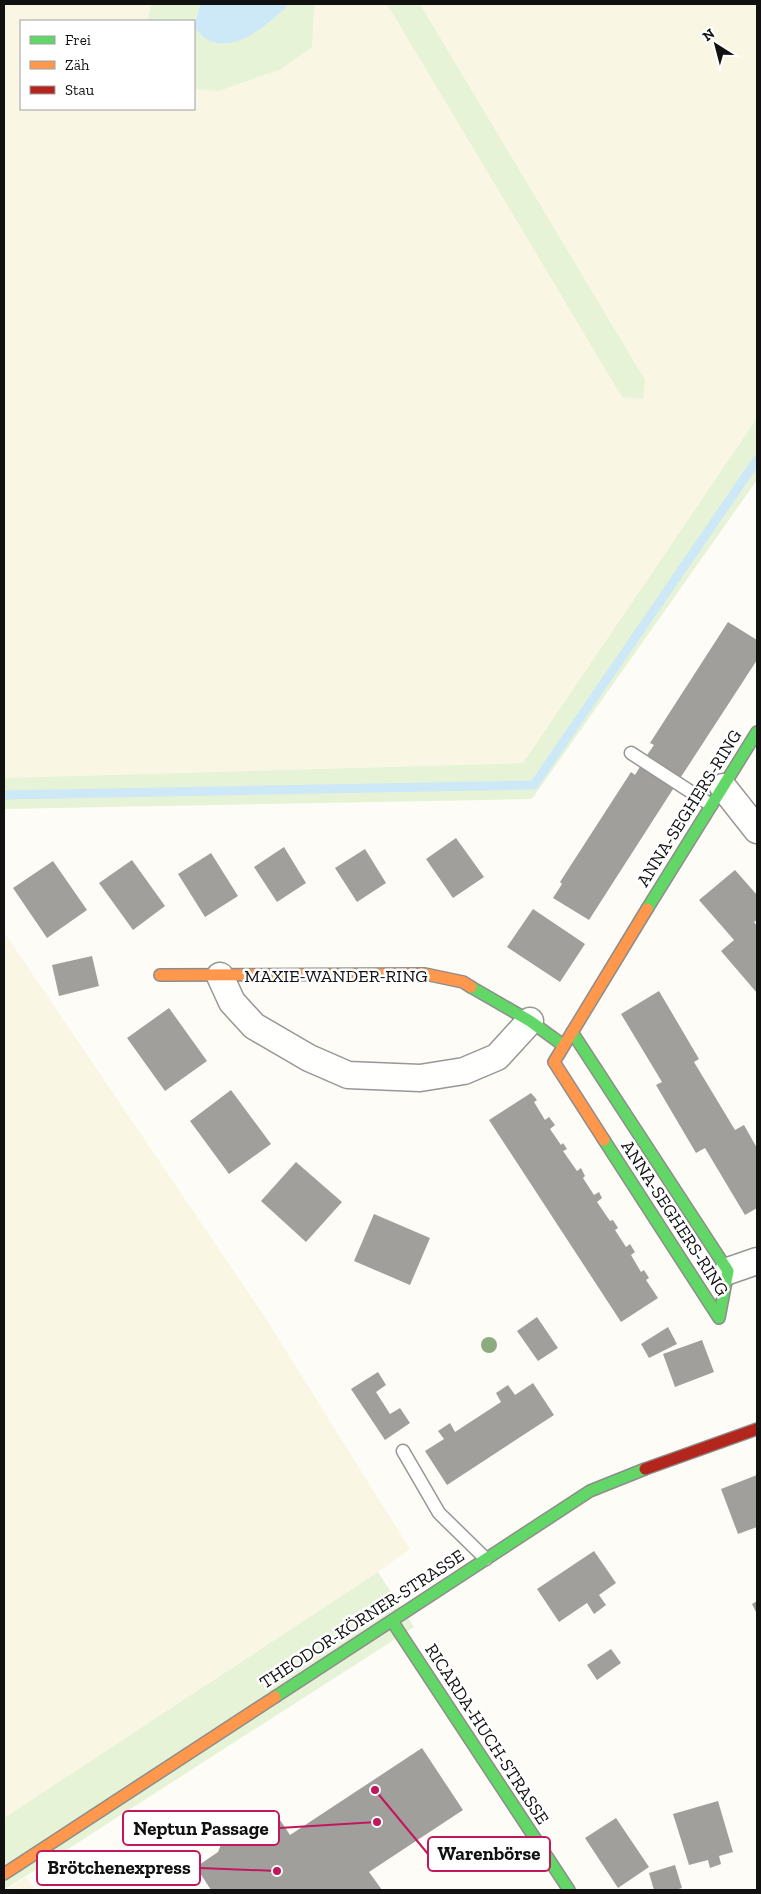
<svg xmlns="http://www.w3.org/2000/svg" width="761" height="1894" font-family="'Zilla Slab',serif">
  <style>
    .farmland { fill: #f9f7e4; fill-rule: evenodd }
    .green { fill: #e7f3d7 }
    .water { fill: #cde8f7 }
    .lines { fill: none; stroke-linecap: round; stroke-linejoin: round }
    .stream { stroke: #cde8f7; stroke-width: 9 }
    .building { fill: #a19f9c }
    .lane-casing { stroke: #979795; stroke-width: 15 }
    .street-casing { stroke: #979795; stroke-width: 29 }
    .fast-casing { stroke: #8e8d8b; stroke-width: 14 }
    .slow-casing { stroke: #8e8d8b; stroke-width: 14 }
    .jam-casing { stroke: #8e8d8b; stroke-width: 14 }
    .lane { stroke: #fffffe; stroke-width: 12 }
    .street { stroke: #fffffe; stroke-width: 26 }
    .fast { stroke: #63d668; stroke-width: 11 }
    .slow { stroke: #ff974d; stroke-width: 11 }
    .jam { stroke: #b3261e; stroke-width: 11 }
    .tree { fill: #8cac80 }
    .labels { text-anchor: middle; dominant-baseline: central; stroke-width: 5; stroke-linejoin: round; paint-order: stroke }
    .street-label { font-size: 18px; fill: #111; stroke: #fff }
    .leader { fill: none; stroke: #c2185b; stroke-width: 2 }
    .callout-dot { fill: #c2185b; stroke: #fff; stroke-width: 2 }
    .callout { fill: #fff; stroke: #c2185b; stroke-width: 2 }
    .callout-label { font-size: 19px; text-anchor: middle; font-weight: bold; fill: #111 }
  </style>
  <rect width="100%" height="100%" fill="#fdfcf7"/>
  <path class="farmland" d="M4,4H757V418L523,763L4,778ZM21,21H194V109H21Z
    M4,932L267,1320L410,1549L378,1572L4,1818Z
    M26,1877L35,1890H6Z"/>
  <path class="green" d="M151,4H200L194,23V21H148Z
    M286,4H314L312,47L281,69L219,91L194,89V27L207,40L286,8Z
    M387,4H420L645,380L643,399L622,397Z
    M757,418V480L532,799L4,809V778L523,763Z
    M378,1572L414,1627L4,1890V1818Z"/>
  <path class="water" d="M200,4H286V8C266,25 236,53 208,40C203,38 198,31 194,27Z"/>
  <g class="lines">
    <path class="stream" d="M4,795L534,785L757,460"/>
  </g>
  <path class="building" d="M728,622L757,640V660L679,780L645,758L654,745L650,743Z
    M641,765L675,786L589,920L553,898L562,884L560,882L631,772L635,775Z
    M456,838L484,877L453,898L426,859Z
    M284,847L306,883L277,902L254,867Z
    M365,849L386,883L357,902L335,868Z
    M211,853L238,896L205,917L178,874Z
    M132,860L165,906L133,930L99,883Z
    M53,861L87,910L47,938L13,888Z
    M735,870L757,895V920L754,922L757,926V993L721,951L734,940L699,900Z
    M533,909L585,944L560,982L507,947Z
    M92,956L99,986L59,996L52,965Z
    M659,991L699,1059L694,1062L735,1130L744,1125L757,1148V1208L745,1215L705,1148L696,1153L656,1085L662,1082L621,1014Z
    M169,1008L207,1061L165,1091L127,1038Z
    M231,1090L271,1144L229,1174L190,1121Z
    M531,1093L537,1100L534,1102L545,1120L549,1117L555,1125L550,1129L561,1145L563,1143L567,1149L563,1151L577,1171L581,1168L585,1176L583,1178L594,1195L599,1192L602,1198L597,1202L610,1221L613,1220L618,1228L615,1230L626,1247L630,1244L635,1252L631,1255L641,1272L644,1270L649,1278L646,1280L658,1298L621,1322L489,1120Z
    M296,1162L342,1202L306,1242L261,1201Z
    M374,1214L430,1238L410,1285L354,1261Z
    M537,1317L558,1348L538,1361L517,1331Z
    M668,1327L677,1344L649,1358L641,1344Z
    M702,1340L714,1372L675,1387L663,1354Z
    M378,1372L386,1385L376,1392L390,1414L400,1408L410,1423L385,1440L351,1389Z
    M533,1383L554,1415L447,1485L425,1451L444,1439L438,1431L450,1423L455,1432L501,1402L496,1393L508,1385L515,1395Z
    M757,1475V1527L738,1534L721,1489Z
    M594,1551L616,1583L599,1595L606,1605L594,1614L587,1603L559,1622L537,1589Z
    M757,1601V1614L752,1604Z
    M611,1649L621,1663L597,1680L587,1665Z
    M422,1748L463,1810L369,1872L382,1890H211L196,1867L218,1852L224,1837L235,1830L251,1831L276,1814L290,1835Z
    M718,1801L733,1852L719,1856L721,1864L710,1868L708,1860L689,1865L673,1814Z
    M616,1818L649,1867L618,1888L585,1838Z
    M675,1865L682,1888L675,1890H654L649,1873Z"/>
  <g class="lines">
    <defs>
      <path id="lane" d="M631,753L711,805
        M403,1451L439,1513L486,1559"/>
      <path id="street" d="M723,787L757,830
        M220,976L232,1002L254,1026L309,1058L348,1075L420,1078L464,1071L497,1057L530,1021
        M728,1271L757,1261"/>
      <path id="fast" d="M647,909L757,732
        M471,987L530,1021L563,1045
        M572,1032L728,1271L719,1318L604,1140
        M392,1621L569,1890
        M275,1697L590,1491L645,1469"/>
      <path id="slow" d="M160,975L425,974L463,982L471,987
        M604,1140L554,1062L647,909
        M4,1874L275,1697"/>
      <path id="jam" d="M645,1469L757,1429"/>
    </defs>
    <use href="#lane" class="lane-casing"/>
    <use href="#street" class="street-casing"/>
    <use href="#fast" class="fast-casing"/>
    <use href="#slow" class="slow-casing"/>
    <use href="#jam" class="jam-casing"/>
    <use href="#lane" class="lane"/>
    <use href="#street" class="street"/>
    <use href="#fast" class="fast"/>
    <use href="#slow" class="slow"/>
    <use href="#jam" class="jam"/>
  </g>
  <circle class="tree" cx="489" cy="1345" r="8"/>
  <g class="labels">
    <g class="street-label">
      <text transform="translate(689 808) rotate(-58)">ANNA-SEGHERS-RING</text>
      <text x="336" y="976">MAXIE-WANDER-RING</text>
      <text transform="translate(675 1218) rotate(57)">ANNA-SEGHERS-RING</text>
      <text transform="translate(362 1619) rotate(-33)">THEODOR-KÖRNER-STRASSE</text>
      <text transform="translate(487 1734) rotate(57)">RICARDA-HUCH-STRASSE</text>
    </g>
  </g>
  <path class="leader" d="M377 1822L279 1828M375 1790L428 1854M277 1871L200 1868"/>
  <g class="callout-dot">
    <circle cx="377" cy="1822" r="5"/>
    <circle cx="375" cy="1790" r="5"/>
    <circle cx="277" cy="1871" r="5"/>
  </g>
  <g class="callout">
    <rect x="123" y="1811" width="156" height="34" rx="5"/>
    <rect x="428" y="1837" width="122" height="34" rx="5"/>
    <rect x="37" y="1851" width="163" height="34" rx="5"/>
  </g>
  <g class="callout-label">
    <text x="201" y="1835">Neptun Passage</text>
    <text x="489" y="1860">Warenbörse</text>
    <text x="119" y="1874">Brötchenexpress</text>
  </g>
  <rect width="761" height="1894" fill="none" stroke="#111111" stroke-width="10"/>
  <rect x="20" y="20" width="175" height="90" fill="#ffffff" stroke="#a0a0a0"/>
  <rect x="30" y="36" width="25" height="8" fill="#63d668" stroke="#a0a0a0"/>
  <text x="65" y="45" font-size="15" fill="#111111">Frei</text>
  <rect x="30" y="61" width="25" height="8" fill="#ff974d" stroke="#a0a0a0"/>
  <text x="65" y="70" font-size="15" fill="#111111">Zäh</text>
  <rect x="30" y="86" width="25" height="8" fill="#b3261e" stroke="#a0a0a0"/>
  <text x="65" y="95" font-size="15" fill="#111111">Stau</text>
  <g transform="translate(716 45) rotate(324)" stroke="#ffffff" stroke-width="4" paint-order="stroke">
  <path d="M0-4L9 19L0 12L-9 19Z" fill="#111111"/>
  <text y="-8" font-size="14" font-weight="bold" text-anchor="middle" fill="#111111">N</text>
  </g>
</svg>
